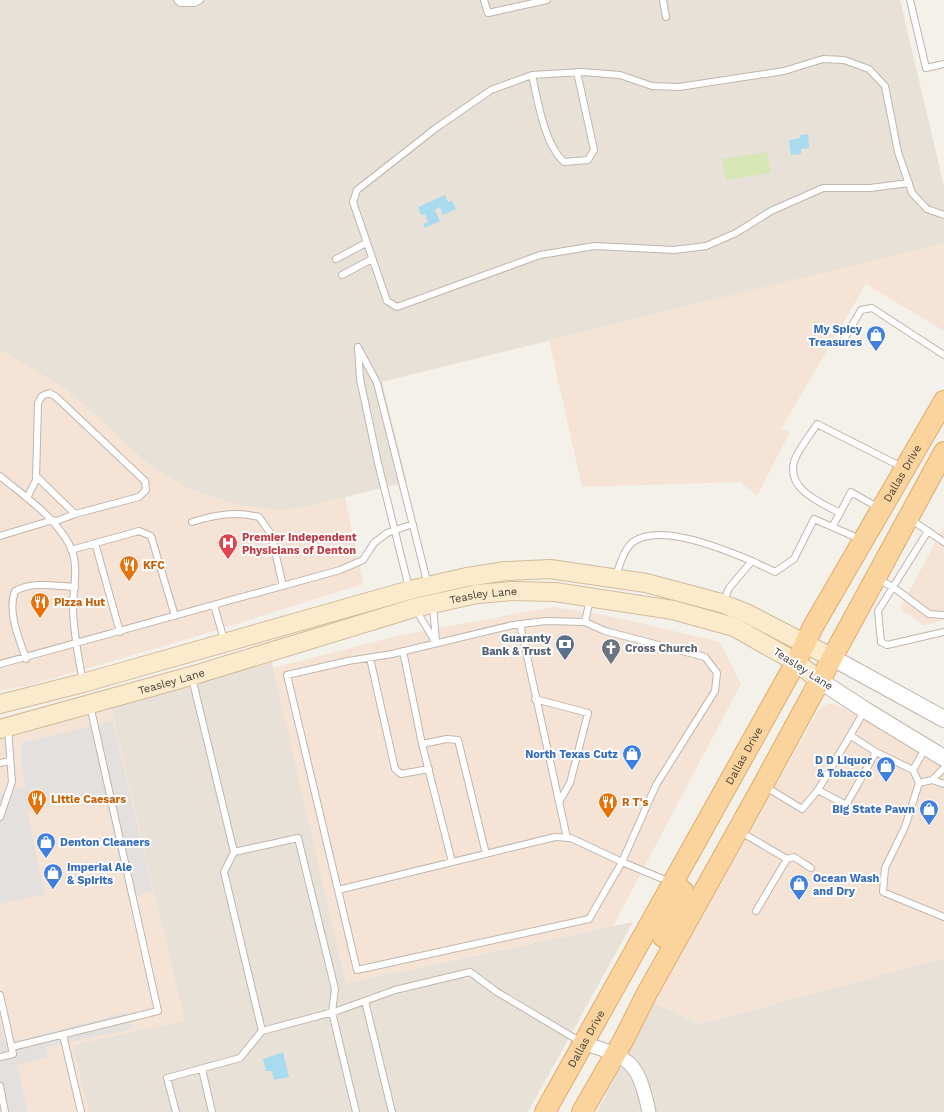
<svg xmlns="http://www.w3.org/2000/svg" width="944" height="1112" font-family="'Work Sans',sans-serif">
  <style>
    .residential { fill: #e8e1d8 }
    .commercial { fill: #f5e4d6 }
    .green { fill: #d7e6b5 }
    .parking { fill: #e3e0de }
    .water { fill: #a9dbee }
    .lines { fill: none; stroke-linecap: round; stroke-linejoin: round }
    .service-casing { stroke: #bfb6ad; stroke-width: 8 }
    .minor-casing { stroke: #bfb6ad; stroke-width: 15 }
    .tertiary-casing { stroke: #bfb6ad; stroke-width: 18 }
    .secondary-casing { stroke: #d2bc9b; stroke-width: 20 }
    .primary-casing { stroke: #dfad6d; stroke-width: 22 }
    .service { stroke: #fff; stroke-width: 6 }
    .minor { stroke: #fff; stroke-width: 13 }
    .tertiary { stroke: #fff; stroke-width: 16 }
    .secondary { stroke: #fceacc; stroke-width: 18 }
    .primary { stroke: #fad39d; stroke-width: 20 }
    .labels { text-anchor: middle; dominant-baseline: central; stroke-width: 4; stroke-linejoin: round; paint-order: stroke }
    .shop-label { font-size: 11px; font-weight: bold; fill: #366cbe; stroke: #fff; text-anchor: end }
    .street-label { font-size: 11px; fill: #484038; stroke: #fff }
    .health-label { font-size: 11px; font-weight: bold; fill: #be3a42; stroke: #fff; text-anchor: start }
    .food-label { font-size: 11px; font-weight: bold; fill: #c56008; stroke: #fff; text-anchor: start }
    .service-label { font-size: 11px; font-weight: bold; fill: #4e5e75; stroke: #fff; text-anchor: end }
    .worship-label { font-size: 11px; font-weight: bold; fill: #5b616d; stroke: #fff; text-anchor: start }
  </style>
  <rect width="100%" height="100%" fill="#f4f0ea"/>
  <path class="residential" d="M0,0H900L944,186V243L382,382L407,482L297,509L278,510L241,506L189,489L151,467L69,391L0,350Z
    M272,662L346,983L633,922L528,1112H89L72,1045L184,1020L111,708Z
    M944,958V1112H597L654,1003L700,1024Z"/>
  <path class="commercial" d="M944,243V331L866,284L781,429L790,432L757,496L740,482L582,487L549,340Z
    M0,350L69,391L151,467L189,489L241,506L278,510L297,509L345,497L363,584L201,635L27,686L0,690Z
    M944,526V620L923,625L900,609Z
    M553,607L609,616L720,642L741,684L613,926L346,983L273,668L401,635Z
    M830,703L842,707L944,762V958L700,1024L654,1003L819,709Z
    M111,708L184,1021L72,1045L89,1112H0V738Z"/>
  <path class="green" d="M767,152L771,173L726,180L722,159Z"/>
  <path class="parking" d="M113,721L153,891L128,899L104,794L27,812L45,894L0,904V792L3,793L25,787L21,767V743Z
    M128,1012L132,1029L46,1047L48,1057L17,1065L28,1112H0V1022L5,1044Z"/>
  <path class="water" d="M808,134L809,148L801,149V154L791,155L789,140L800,138V135Z
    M445,195L448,202L452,201L456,209L443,215L440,207L435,210L440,221L425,228L423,224L428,222L425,214L421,215L418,207Z
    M283,1052L289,1077L274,1080L272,1071H266L263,1059Z"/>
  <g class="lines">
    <defs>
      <path id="service" d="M177,0L180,3H194L200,0
        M484,0L488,13L547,0
        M663,0L666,17
        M910,0L926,68L944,64
        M532,75C538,101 544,144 564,162L588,160L594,150L577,72
        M909,183L870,188H823L771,211L736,233L706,246L674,250L595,246L540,255L397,307L387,301L353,202L357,190L436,128L491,90L532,75L582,72L620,75L652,86L679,87L784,71L823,59L844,60L869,69L885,86L898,152L912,193L927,209L944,215
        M336,259L366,243
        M342,275L372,259
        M843,341L861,310L872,308L944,355
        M358,347L360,379L378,463L409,588
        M360,351L377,383L428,585
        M0,476C24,496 53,515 69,544C80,564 73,587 73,609C74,634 78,657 83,681
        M36,476L75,514
        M27,498L36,480L38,403L42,396L49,393L55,396L145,481L146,490L139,497L75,514L54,522
        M879,508L851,492L840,513C820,502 787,490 794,462C797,451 811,434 817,424L902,467
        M910,519L944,542
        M192,522C215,515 234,511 259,517L271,534L283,586
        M832,527L840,513
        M928,531L878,611L881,642L887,645L944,632
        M0,536L53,520
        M95,543L120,632
        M71,550L139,531L151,536L175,616
        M615,577C620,566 623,550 633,542C660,522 725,550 752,561
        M877,579L893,587L929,614L944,615
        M723,603L729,588L752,561L775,572L794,559L814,519L860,539
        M214,605L224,640
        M433,605L436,642
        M416,610L436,643
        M585,622L605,631L705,657L717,673L715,691L656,785L622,862L670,882
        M520,624L567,838
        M403,651L422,744
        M370,658L395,769L401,774L429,769
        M26,659C19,638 7,612 15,591C33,581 55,586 75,587
        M0,664L340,570L363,560L374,543L387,533L413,524
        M192,678L234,852L224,872L262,1031L337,1011L395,990L470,972L497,992L581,1042
        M535,699L588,713L570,783L559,802
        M851,736L876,752
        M0,763L10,761
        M913,770L919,783L905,827L885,868L883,892L944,917
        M932,780L944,784
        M919,783L932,780L944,768
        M766,787L802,809L818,790L846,805L876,752L913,770L926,747
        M818,790L865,710
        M0,817L12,782L8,729
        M739,831L787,859L756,911
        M555,837L571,838L622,862L589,919L357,970L338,890Z
        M234,852L298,838L335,989L332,1012L356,1112
        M787,859L794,857L811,868
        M452,862L422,744L447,739L458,740L486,854
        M338,890L287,675L348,661L392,654L513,625L546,621L585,622L590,599
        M0,995L13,1054L0,1057
        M365,1001L392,1112
        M63,1035L81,1112
        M12,1047L158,1011L90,705
        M202,1069L212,1112
        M0,1086L5,1112
        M176,1112L167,1078L240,1058L262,1031"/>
      <path id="minor" d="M583,1043C631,1058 638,1061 649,1112"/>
      <path id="tertiary" d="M831,657L944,719
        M819,680L865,710L944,758"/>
      <g id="secondary">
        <path d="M0,704L83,683L410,590L467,577L506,571L550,569L646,583L721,603L746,613L831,657"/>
        <path id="s1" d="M0,729L191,676L414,608L477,594L512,591L555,592L673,610L734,627L796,662L819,680"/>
      </g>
      <g id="primary">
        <path d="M663,937L683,899V891L672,883"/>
        <path id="s2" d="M545,1112L796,662L814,625L944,401"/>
        <path d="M582,1112L624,1039L646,995L763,785L944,452"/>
      </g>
    </defs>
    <use href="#service" class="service-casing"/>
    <use href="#minor" class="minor-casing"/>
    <use href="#tertiary" class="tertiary-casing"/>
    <use href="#secondary" class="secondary-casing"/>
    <use href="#primary" class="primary-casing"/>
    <use href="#service" class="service"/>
    <use href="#minor" class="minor"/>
    <use href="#tertiary" class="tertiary"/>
    <use href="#secondary" class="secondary"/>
    <use href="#primary" class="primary"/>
  </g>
  <defs>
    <symbol id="shop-pin" viewBox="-11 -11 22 30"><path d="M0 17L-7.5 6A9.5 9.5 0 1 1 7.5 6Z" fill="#3f7fe0" stroke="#fff"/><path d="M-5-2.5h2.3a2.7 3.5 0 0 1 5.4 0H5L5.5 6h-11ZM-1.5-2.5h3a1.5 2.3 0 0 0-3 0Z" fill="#fff"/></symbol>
    <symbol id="hospital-pin" viewBox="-11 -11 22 30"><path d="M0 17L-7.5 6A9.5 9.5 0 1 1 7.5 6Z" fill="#e0444e" stroke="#fff"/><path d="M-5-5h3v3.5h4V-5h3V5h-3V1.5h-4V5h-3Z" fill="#fff"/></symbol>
    <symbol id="restaurant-pin" viewBox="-11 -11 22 30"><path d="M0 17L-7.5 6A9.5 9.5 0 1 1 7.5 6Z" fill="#e8710a" stroke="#fff"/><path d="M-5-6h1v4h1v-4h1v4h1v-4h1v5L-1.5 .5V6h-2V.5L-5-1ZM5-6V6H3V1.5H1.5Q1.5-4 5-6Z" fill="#fff"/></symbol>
    <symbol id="bank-pin" viewBox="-11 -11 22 30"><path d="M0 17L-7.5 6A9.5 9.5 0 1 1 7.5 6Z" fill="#5c6f8a" stroke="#fff"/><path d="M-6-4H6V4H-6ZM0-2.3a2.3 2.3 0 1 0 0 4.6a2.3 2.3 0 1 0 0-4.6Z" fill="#fff"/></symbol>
    <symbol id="church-pin" viewBox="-11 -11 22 30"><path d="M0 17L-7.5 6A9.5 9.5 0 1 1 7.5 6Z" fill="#6b7280" stroke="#fff"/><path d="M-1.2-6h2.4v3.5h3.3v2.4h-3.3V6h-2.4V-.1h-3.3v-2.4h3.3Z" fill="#fff"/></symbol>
  </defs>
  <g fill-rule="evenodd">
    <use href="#shop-pin" x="865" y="324" width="22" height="30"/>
    <use href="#hospital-pin" x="217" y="532" width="22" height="30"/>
    <use href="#restaurant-pin" x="118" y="554" width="22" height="30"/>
    <use href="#restaurant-pin" x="29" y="591" width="22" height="30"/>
    <use href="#bank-pin" x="554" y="633" width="22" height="30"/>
    <use href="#church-pin" x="600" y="637" width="22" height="30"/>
    <use href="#shop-pin" x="621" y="743" width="22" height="30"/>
    <use href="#shop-pin" x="875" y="755" width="22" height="30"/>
    <use href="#restaurant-pin" x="26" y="788" width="22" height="30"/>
    <use href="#restaurant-pin" x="597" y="791" width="22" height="30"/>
    <use href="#shop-pin" x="918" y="798" width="22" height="30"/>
    <use href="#shop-pin" x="35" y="831" width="22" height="30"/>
    <use href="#shop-pin" x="42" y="862" width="22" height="30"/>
    <use href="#shop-pin" x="788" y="873" width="22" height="30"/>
  </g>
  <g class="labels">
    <g class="shop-label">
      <text x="862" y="329">My Spicy<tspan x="862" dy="13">Treasures</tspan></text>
      <text x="618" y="754">North Texas Cutz</text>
      <text x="872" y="760">D D Liquor<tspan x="872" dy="13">&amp; Tobacco</tspan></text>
      <text x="915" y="809">Big State Pawn</text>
      <text x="60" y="842" text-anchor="start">Denton Cleaners</text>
      <text x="67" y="867" text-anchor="start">Imperial Ale<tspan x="67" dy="13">&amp; Spirits</tspan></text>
      <text x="813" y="878" text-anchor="start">Ocean Wash<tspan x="813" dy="13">and Dry</tspan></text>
    </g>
    <g class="street-label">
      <text stroke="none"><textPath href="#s2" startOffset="732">Dallas Drive</textPath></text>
      <text stroke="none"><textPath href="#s1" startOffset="502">Teasley Lane</textPath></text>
      <text transform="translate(803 669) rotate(33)">Teasley Lane</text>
      <text stroke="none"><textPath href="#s1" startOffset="178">Teasley Lane</textPath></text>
      <text stroke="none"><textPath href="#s2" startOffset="408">Dallas Drive</textPath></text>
      <text stroke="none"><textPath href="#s2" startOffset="84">Dallas Drive</textPath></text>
    </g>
    <g class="health-label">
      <text x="242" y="537">Premier Independent<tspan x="242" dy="13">Physicians of Denton</tspan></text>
    </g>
    <g class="food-label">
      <text x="143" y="565">KFC</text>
      <text x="54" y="602">Pizza Hut</text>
      <text x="51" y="799">Little Caesars</text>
      <text x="622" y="802">R T's</text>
    </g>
    <g class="service-label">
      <text x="551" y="638">Guaranty<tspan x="551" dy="13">Bank &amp; Trust</tspan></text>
    </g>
    <g class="worship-label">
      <text x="625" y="648">Cross Church</text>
    </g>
  </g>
</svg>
